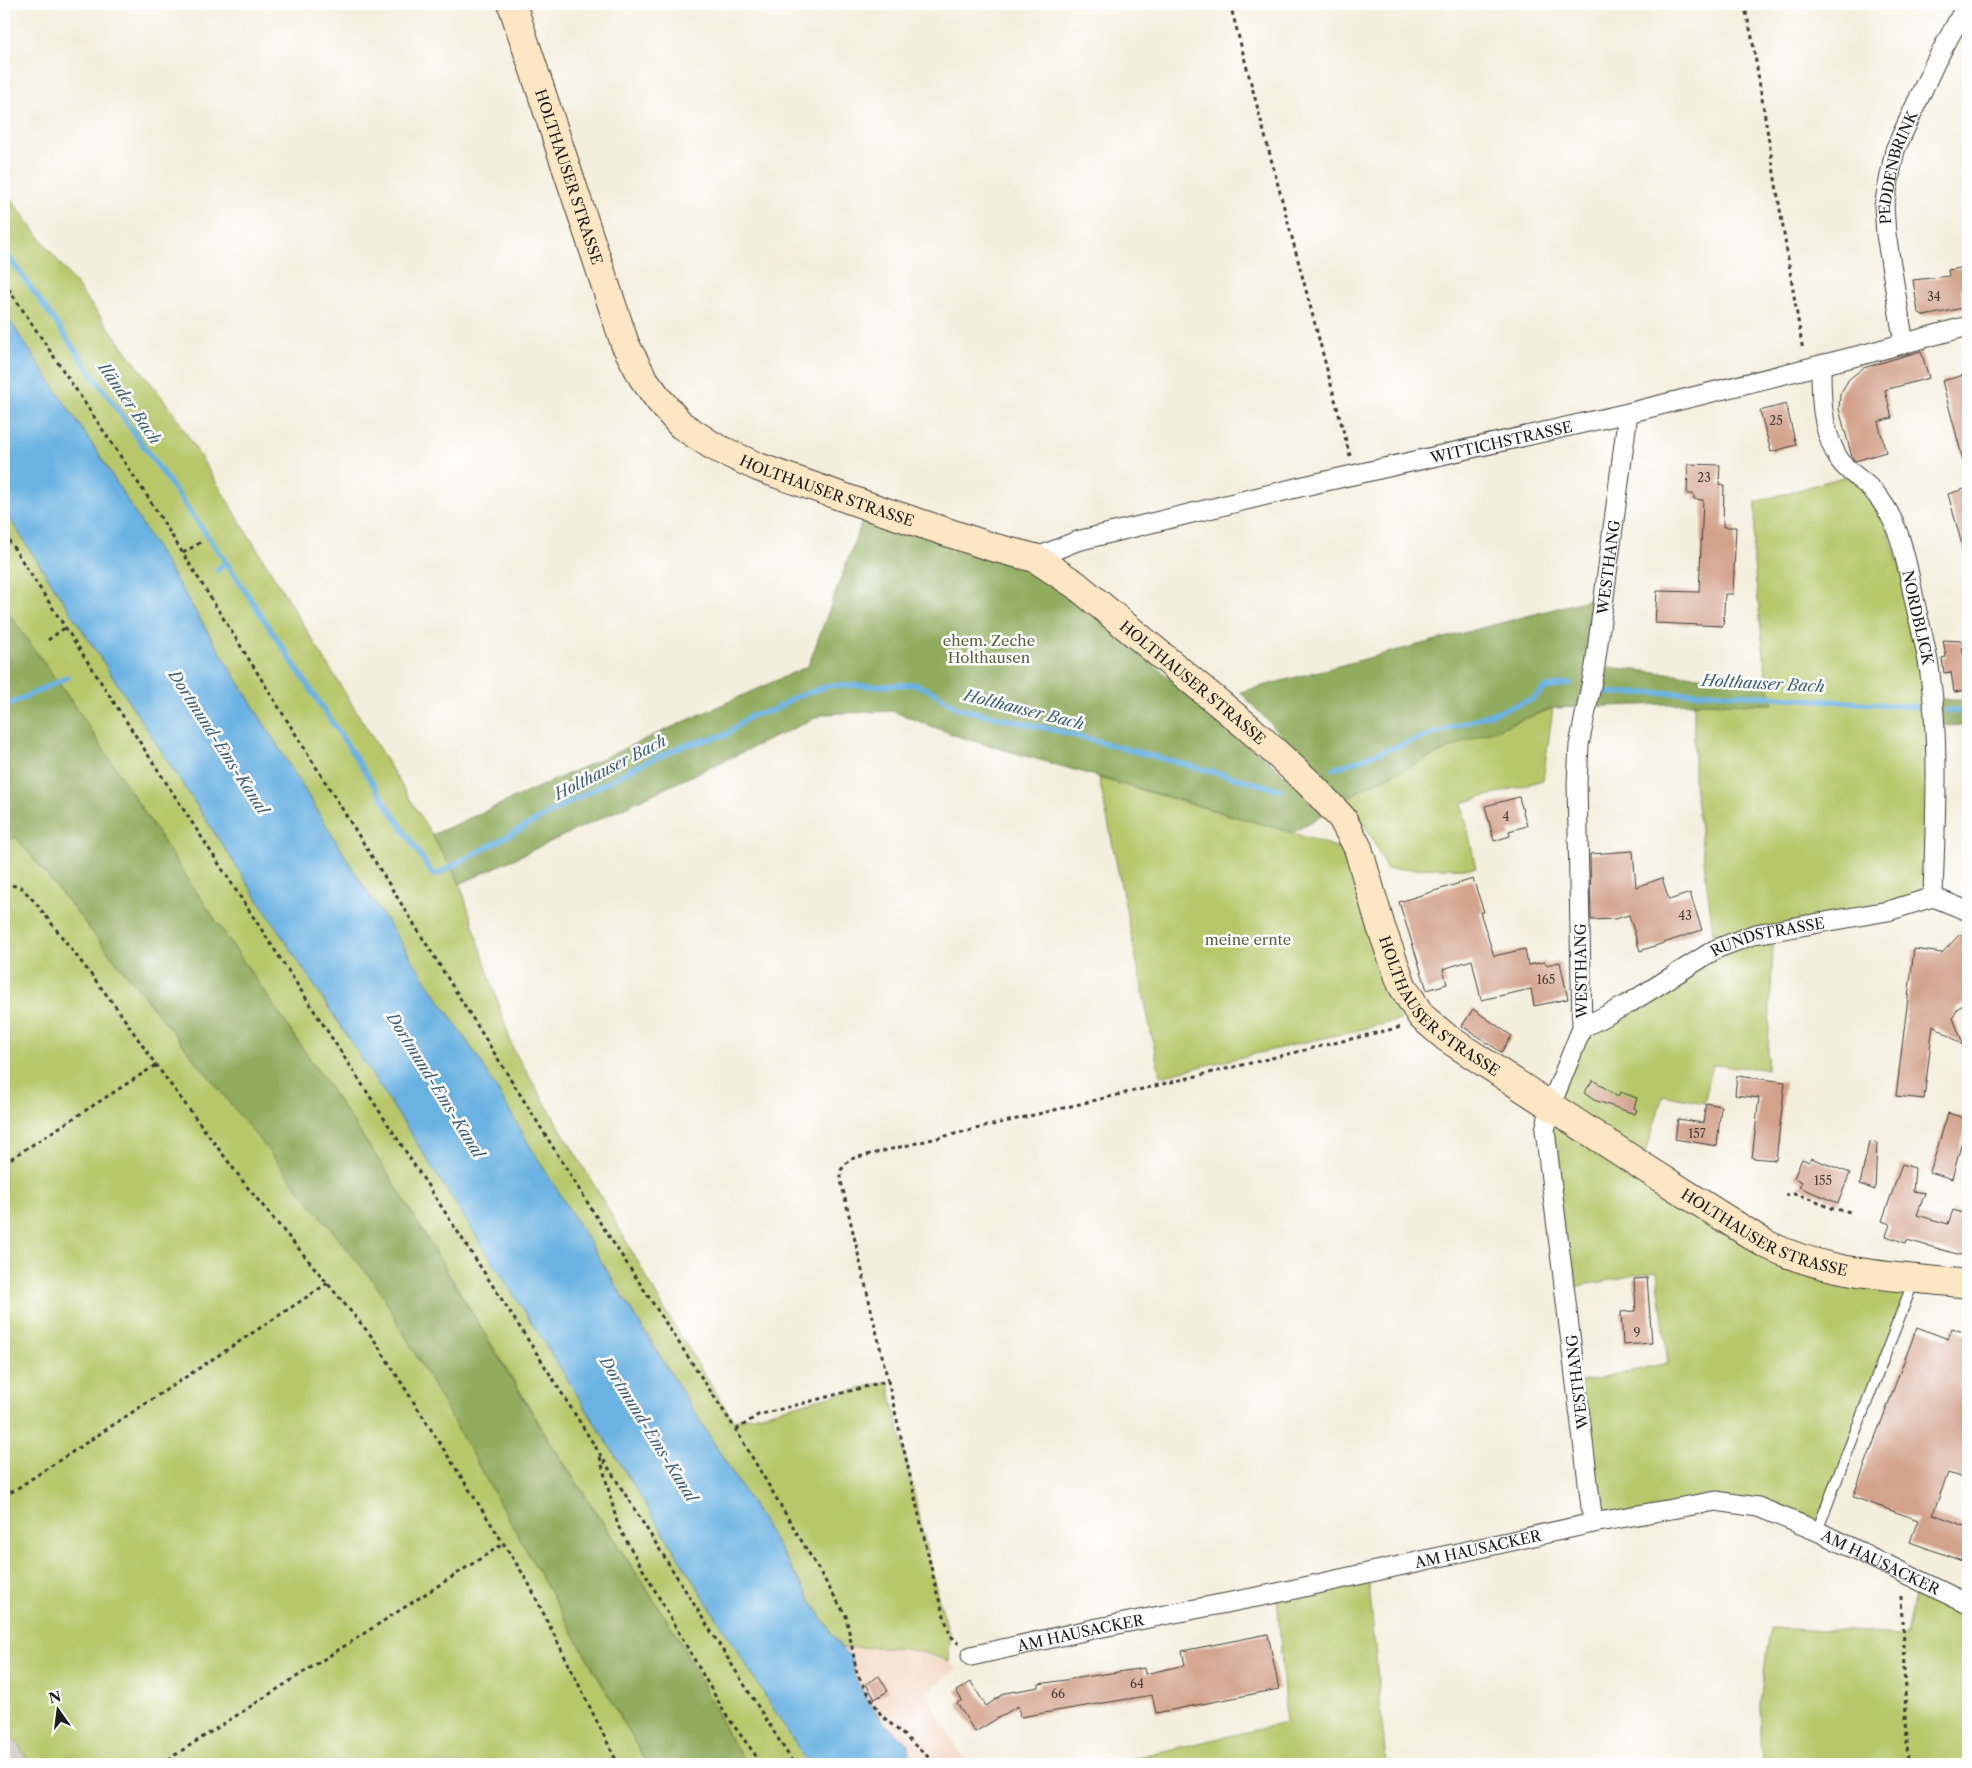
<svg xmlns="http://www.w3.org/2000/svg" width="1972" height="1768" font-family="'Libre Caslon Text',serif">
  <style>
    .built { fill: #f3d4be }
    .industrial { fill: #cfc0ba }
    .green { fill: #b7c76a; stroke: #6a7243 }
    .forest { fill: #91ac5e; stroke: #56643d }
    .water { fill: #6ab2e2; stroke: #43677f }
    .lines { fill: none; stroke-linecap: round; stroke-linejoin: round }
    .stream { stroke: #6ab2e2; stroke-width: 5.5 }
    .building { fill: #d3a28b }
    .lane-casing { stroke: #3c3c39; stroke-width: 12 }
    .street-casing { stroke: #3c3c39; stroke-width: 21 }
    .secondary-casing { stroke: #3c3c39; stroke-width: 30 }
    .path { stroke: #3c3c39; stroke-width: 3; stroke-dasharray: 4 4; stroke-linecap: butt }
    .lane { stroke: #fff; stroke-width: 10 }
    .street { stroke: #fff; stroke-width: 19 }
    .secondary { stroke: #fce6c4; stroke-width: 28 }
    .labels { text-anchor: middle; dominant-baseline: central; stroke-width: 5; stroke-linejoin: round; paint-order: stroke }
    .number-label { font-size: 12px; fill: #4a3e38 }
    .street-label { font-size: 15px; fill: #1c1c1c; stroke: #fff }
    .park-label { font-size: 15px; fill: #5a603b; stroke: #fff }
    .water-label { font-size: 16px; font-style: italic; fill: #3f6075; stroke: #fff }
  </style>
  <rect width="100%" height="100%" fill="#fff"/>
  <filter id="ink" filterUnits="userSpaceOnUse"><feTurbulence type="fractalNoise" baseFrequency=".02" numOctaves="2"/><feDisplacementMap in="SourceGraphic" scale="10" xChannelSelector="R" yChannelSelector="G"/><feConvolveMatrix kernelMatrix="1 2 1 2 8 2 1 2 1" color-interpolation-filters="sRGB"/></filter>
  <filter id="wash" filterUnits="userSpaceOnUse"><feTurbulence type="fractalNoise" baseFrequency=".0096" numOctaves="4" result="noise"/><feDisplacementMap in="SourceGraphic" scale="20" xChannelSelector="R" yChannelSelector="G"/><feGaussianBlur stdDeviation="1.12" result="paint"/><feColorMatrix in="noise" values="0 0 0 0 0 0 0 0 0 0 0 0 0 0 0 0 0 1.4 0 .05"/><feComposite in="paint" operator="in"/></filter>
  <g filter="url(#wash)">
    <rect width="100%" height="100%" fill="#f4eedc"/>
    <path class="built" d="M852,1647L899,1648L934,1654L949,1662L957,1669L925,1693L967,1764H914L907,1743L885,1724L862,1691L854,1675L851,1657L841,1648Z"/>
    <path class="industrial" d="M4,1715L36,1764H4Z"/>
    <path class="green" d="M4,190L173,412L432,835L460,884L513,1049L607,1207L671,1321L733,1420L758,1415L888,1381L937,1593L950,1635L949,1662C915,1645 878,1647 841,1648L539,1161L480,1061L364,887L100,456L4,312Z
      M1853,474L1876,494L1924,641L1933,897L1774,929L1767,1069L1713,1065L1704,1103L1663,1095L1642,1166L1782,1252L1915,1278L1817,1531L1716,1501L1593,1523L1577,1383L1668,1363L1657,1271L1569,1288L1549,1114L1582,1028L1715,948L1694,782V703L1772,704L1767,683L1753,555L1756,502Z
      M4,510L409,1131L556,1361L808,1764H747L731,1741L678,1637L553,1446L390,1177L193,887L81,715L4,607Z
      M1553,708L1543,780L1462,803L1476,868L1386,869C1375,843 1365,820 1344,800L1367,786L1463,742Z
      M1099,778L1293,833L1345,850L1401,1020L1160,1076Z
      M16,837L377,1286L647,1764H31L4,1724V841Z
      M1368,1573L1386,1764H1106L1286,1723L1277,1593Z
      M1918,1581L1968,1604V1764H1762L1760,1703L1770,1628L1907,1635Z"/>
    <path class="forest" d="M866,511L1034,564L1328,811L1293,833L960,737L892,711L824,714L460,884L432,835L808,666Z
      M1599,597L1595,666L1767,683L1773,704L1694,703L1553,708L1463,742L1367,786L1344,800L1240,692Z
      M4,607L81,715L193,887L390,1177L552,1446L678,1637L731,1741L747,1764H647L377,1286L16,837L4,841Z
      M1932,694L1950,700H1968V725L1935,726Z"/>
    <path class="water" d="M4,312L100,456L364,887L480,1061L539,1161L824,1621L841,1648L851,1657L854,1675L869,1702L885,1724L907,1743L914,1764H808L556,1361L409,1131L4,510Z"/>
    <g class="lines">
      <path class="stream" d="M4,250L226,562L217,570
        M226,562L434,876L635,767L686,745L726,735L750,716L774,710L793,698L831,685L884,686L915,684L937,694L957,708L1058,731L1281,790
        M1605,693H1717L1919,707
        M4,707L68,677
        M1946,711H1968
        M1333,769L1533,699L1545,688L1571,683"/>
    </g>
    <g id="blocks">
      <path class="building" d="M1968,267V286L1961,287L1963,308L1924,316L1918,312L1913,280L1949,276L1948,270Z
        M1921,351L1929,378L1885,390L1892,418L1878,422L1886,452L1855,461L1852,457L1839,409L1840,394L1849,379L1863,368Z
        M1968,374V459L1963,460L1942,381Z
        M1786,404L1796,445L1771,452L1760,411Z
        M1688,464L1720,465L1719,484L1724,485L1723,527H1736L1733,594H1725L1723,626L1655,623L1657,591L1699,592L1703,500L1694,499V494H1687Z
        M1968,488V551L1964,552L1948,494Z
        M1943,640L1962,641L1963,653L1968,652V690L1954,692L1951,672L1944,673L1942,658L1946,657Z
        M1519,797L1527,826L1509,831L1510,836L1494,841L1485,806Z
        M1633,851L1636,887L1662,878L1669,900L1690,893L1702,930L1640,951L1629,915L1615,919L1591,920L1590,854Z
        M1473,879L1484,912H1480L1494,956L1525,949L1528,965L1545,962L1546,965L1560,962L1568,999L1534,1006L1531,989L1481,1000L1472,960L1443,969L1447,984L1427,990L1399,902Z
        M1960,934L1968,942V1002L1958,1008L1953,1018L1964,1046L1933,1025L1924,1099L1896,1096L1914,949L1942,953Z
        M1473,1009L1512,1036L1501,1052L1462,1026Z
        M1737,1076L1785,1082L1776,1160L1752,1158L1759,1098L1735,1095Z
        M1593,1080L1618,1097L1620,1092L1637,1098L1634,1108L1637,1110L1635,1114L1594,1100L1584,1093Z
        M1706,1103L1721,1106L1717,1146L1675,1139L1678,1119L1703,1123Z
        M1948,1113L1968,1119L1952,1179L1930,1172Z
        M1869,1142L1877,1143L1875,1190L1860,1184Z
        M1811,1158L1850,1173L1838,1203L1799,1187L1802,1182L1794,1178L1802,1159L1809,1162Z
        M1902,1164L1915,1168L1913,1191L1925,1193L1917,1215L1948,1224L1953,1210L1968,1215V1257L1907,1240L1906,1243L1886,1236L1890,1224L1882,1221Z
        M1647,1278L1652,1343L1623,1345L1621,1312L1636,1311L1634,1279Z
        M1917,1327L1948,1339L1952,1328L1968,1334V1480L1948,1473L1933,1514L1968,1527V1544L1962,1561L1910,1542L1918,1520L1853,1497Z
        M1268,1634L1279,1689L1156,1713L1152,1695L1020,1717L1018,1706L975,1732L957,1703L962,1700L956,1691L971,1682L986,1706L1005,1693L1039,1687V1684L1144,1668L1145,1674L1185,1665L1182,1651Z
        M879,1676L888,1691L875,1699L866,1684Z"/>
    </g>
  </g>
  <g filter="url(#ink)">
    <use href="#blocks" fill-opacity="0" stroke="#3c3c39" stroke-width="1"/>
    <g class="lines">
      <defs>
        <path id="lane" d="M1817,1531L1914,1280"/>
        <g id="street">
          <path id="s1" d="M1904,344L1886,234L1884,206L1895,150L1935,63L1967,4"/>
          <path id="s2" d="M1821,365C1821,395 1821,426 1836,454C1844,471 1864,480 1876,494C1885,505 1893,520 1898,533C1906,556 1910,580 1915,603C1920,626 1927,650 1930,674C1940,747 1935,823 1933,897"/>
          <path id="s3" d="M1035,558L1077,541L1304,486L1628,413L1865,354L1968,326"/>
          <path id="s4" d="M1582,1028L1628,1004L1716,949L1755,934L1888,911L1933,897L1968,911"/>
          <path id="s5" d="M1593,1523L1545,1130L1551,1105L1582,1028L1577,783L1579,745L1595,666L1628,413"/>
          <path id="s6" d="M971,1656L1093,1629L1277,1593L1593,1523L1716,1501L1758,1507L1817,1531L1968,1604"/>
        </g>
        <g id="secondary">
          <path id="s7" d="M512,4L625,344L643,378L660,401L681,425L713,446L758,467L868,506L992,547L1035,558L1076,585L1249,728L1309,783L1342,818L1358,848L1381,927L1402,985L1421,1016L1447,1038L1642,1166L1764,1243C1828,1276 1899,1276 1968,1284"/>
        </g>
      </defs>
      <use href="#lane" class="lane-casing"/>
      <use href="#street" class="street-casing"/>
      <use href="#secondary" class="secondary-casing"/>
      <path class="path" d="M1230,4L1350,456
        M1744,4L1752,37L1803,351
        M4,282L149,499L599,1221L736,1430L846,1616L857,1674L881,1715L936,1764
        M4,533L541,1360L794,1764
        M183,553L201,542
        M48,640L66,627
        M4,884L21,887L35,902L116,1007L156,1065L248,1188L373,1338L528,1582L618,1764
        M4,1163L156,1065
        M1785,1195L1794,1194L1815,1200L1829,1208L1851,1212
        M888,1381L841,1181V1170L850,1159L1401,1027
        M736,1430L758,1415L888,1381L937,1593L950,1635L959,1644
        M600,1457L618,1526L726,1715L762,1764
        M4,1497L328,1283
        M1901,1596L1908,1764
        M161,1764L503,1544"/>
      <use href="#lane" class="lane"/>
      <use href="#street" class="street"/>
      <use href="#secondary" class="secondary"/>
    </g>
  </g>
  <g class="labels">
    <g class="number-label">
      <text x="1934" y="296">34</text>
      <text x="1776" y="420">25</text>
      <text x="1704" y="477">23</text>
      <text x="1506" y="816">4</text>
      <text x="1685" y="915">43</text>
      <text x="1546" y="979">165</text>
      <text x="1697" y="1133">157</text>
      <text x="1823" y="1180">155</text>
      <text x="1637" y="1332">9</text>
      <text x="1137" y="1683">64</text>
      <text x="1058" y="1693">66</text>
    </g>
    <g class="street-label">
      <text stroke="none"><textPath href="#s1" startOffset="180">PEDDENBRINK</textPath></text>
      <text stroke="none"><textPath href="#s7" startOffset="182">HOLTHAUSER STRASSE</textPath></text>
      <text stroke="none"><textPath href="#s3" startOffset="481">WITTICHSTRASSE</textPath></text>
      <text stroke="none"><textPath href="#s7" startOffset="618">HOLTHAUSER STRASSE</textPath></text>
      <text stroke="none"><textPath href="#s5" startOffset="968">WESTHANG</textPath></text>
      <text stroke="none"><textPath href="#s2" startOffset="280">NORDBLICK</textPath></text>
      <text stroke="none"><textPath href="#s7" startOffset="1038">HOLTHAUSER STRASSE</textPath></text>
      <text stroke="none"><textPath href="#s4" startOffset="209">RUNDSTRASSE</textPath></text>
      <text transform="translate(1581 971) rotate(-91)">WESTHANG</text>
      <text stroke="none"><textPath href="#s7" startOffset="1458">HOLTHAUSER STRASSE</textPath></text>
      <text stroke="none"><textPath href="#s7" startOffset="1862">HOLTHAUSER STRASSE</textPath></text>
      <text transform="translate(1577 1382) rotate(-97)">WESTHANG</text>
      <text stroke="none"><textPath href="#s6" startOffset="518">AM HAUSACKER</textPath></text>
      <text stroke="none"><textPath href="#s6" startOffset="938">AM HAUSACKER</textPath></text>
      <text stroke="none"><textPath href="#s6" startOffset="112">AM HAUSACKER</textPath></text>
    </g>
    <g class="park-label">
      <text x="989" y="640">ehem. Zeche<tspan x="989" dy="17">Holthausen</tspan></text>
      <text x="1248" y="939">meine ernte</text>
    </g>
    <g class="water-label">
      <text transform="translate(130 403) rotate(55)">Iländer Bach</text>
      <text transform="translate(1763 683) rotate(3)">Holthauser Bach</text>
      <text transform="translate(1024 709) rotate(14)">Holthauser Bach</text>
      <text transform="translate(219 742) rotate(57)">Dortmund-Ems-Kanal</text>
      <text transform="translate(610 767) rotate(-27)">Holthauser Bach</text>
      <text transform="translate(436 1085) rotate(58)">Dortmund-Ems-Kanal</text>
      <text transform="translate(649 1429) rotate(58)">Dortmund-Ems-Kanal</text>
    </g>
  </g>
  <rect width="1972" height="1768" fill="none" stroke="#fff" stroke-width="20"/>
  <g transform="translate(58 1710) rotate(346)" stroke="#ffffff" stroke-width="4" paint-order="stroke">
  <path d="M0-4L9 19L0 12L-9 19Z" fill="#1c1c1c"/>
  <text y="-8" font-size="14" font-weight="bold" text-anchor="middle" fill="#1c1c1c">N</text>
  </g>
</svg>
